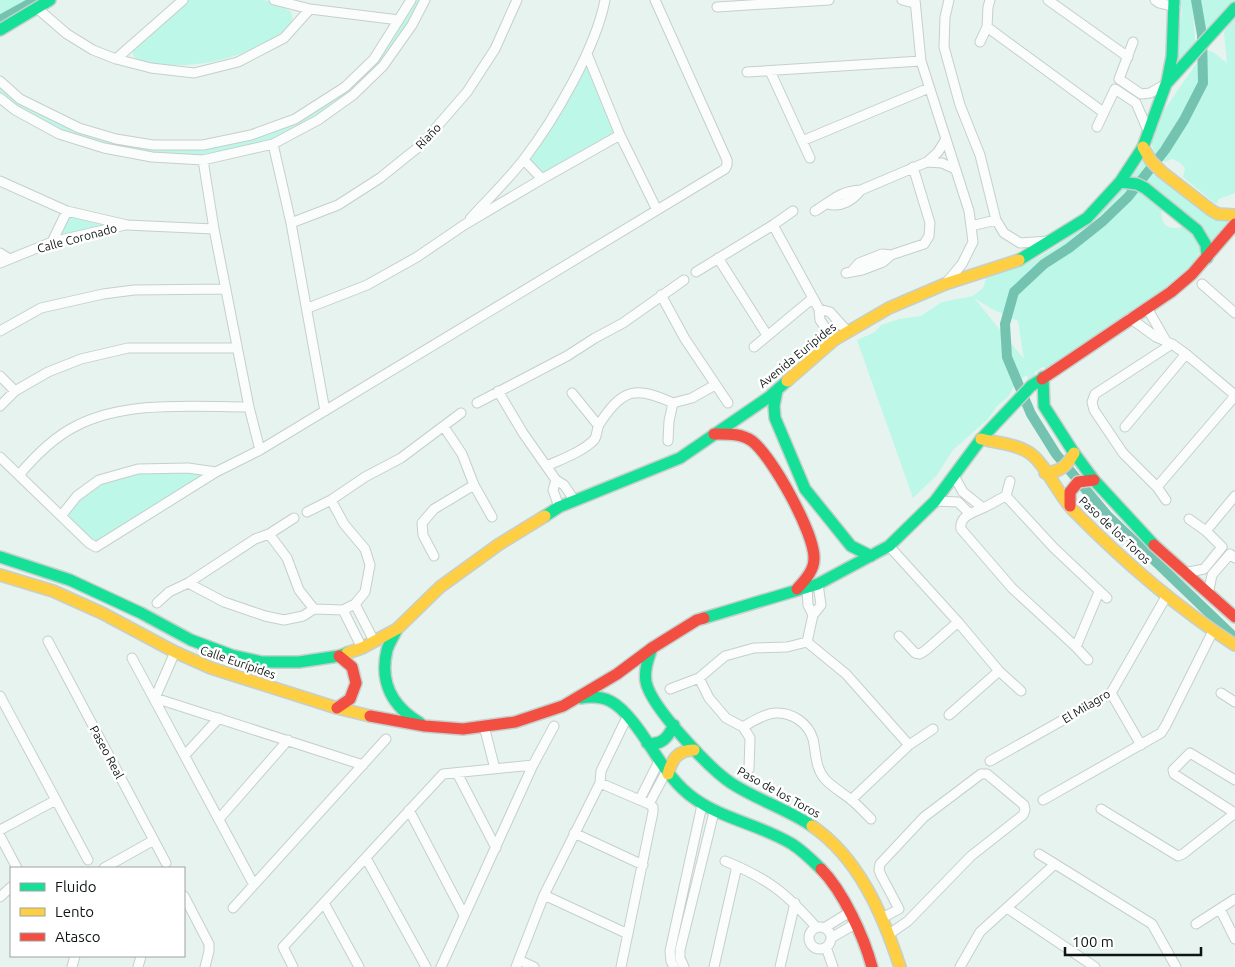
<svg xmlns="http://www.w3.org/2000/svg" width="1235" height="967" font-family="Ubuntu,sans-serif">
  <style>
    .green { fill: #bdf7e7; fill-rule: evenodd }
    .lines { fill: none; stroke-linecap: round; stroke-linejoin: round }
    .canal { stroke: #74c3b1; stroke-width: 10 }
    .street-casing { stroke: #c6cfcc; stroke-width: 11 }
    .fast-casing { stroke: #c6cfcc; stroke-width: 14 }
    .slow-casing { stroke: #c6cfcc; stroke-width: 14 }
    .jam-casing { stroke: #c6cfcc; stroke-width: 14 }
    .street { stroke: #fbfdfd; stroke-width: 9 }
    .fast { stroke: #16e098; stroke-width: 11 }
    .slow { stroke: #ffcf43; stroke-width: 11 }
    .jam { stroke: #f24e42; stroke-width: 11 }
    .labels { text-anchor: middle; dominant-baseline: central; stroke-width: 5; stroke-linejoin: round; paint-order: stroke }
    .street-label { font-size: 12px; fill: #0e1614; stroke: #fff }
  </style>
  <rect width="100%" height="100%" fill="#e7f3ef"/>
  <path class="green" d="M0,0H36L0,23Z
    M189,0H264L278,4L291,12C291,14 293,17 292,19C291,28 280,34 274,38C239,59 196,69 156,64C147,62 141,62 134,57L132,50Z
    M411,0H425L412,25L353,95L273,144L204,160L152,157L59,134L0,98V81L20,99L116,139L203,145L295,119L345,87L374,59Z
    M1180,0H1192L1196,50L1174,68L1182,12Z
    M1200,0H1235V6L1209,41L1203,19Z
    M1235,17V193L1219,199L1216,204L1183,177L1185,168L1179,162L1172,159L1165,162L1154,153L1151,140L1164,110L1206,50L1213,52L1227,63L1224,32Z
    M587,54L620,135L542,179L524,160Z
    M1145,155L1164,175L1234,218L1212,246L1200,226L1144,180L1129,178L1140,166Z
    M1121,187L1139,188L1162,207C1159,225 1168,232 1185,226C1205,244 1202,252 1189,272L1048,369L1043,367L1035,372L1033,379L1029,382L1027,375L1017,381L1008,397L997,406L988,419L953,450L937,475L913,498L857,340L875,332L881,325L899,319L921,316L942,302L973,296L983,288L987,276C998,273 1010,271 1021,266C1061,249 1093,220 1121,187ZM974,298L992,309L1018,321L1024,359Z
    M67,211L127,225L52,242Z
    M138,469L216,472L96,547L61,516L99,480Z"/>
  <g class="lines">
    <path class="canal" d="M1196,0L1202,35L1203,83L1184,120L1165,150L1128,197L1103,221L1069,248L1044,264L1014,292L1005,324L1007,357L1031,414L1056,454L1107,515L1235,638
      M0,20L36,0"/>
    <defs>
      <path id="street" d="M274,0L310,9L399,20
        M902,0L914,3
        M915,0L921,61L969,211L973,242L962,264L946,283
        M949,0L945,17L944,47L960,105L980,155L996,220L1004,233L1020,243L1049,241
        M1048,0L1128,57
        M1155,0L1159,3L1175,7
        M717,7L829,0
        M38,9L67,34L93,50L116,59L151,68L194,73L238,62L284,38L310,9
        M987,27L1103,112
        M980,42L987,27L988,7L990,0
        M1133,42L1119,79L1141,94L1150,93L1166,84
        M587,54L620,135L657,210
        M116,59L183,0
        M770,71L810,158
        M747,72L921,61
        M0,81L20,99L79,128L116,139L153,145H203L251,135L295,119L345,87L374,59L411,0
        M0,98L15,110L59,134L104,148L152,157L203,160L273,144L318,120L353,95L383,66L412,25L425,0
        M1097,127L1115,89L1136,103L1149,133
        M802,141L929,88
        M273,144L291,223L325,411
        M203,160L214,229L249,407L260,450
        M524,160L542,179
        M927,162L942,163L955,169
        M0,181L67,211L127,225L214,229
        M828,204C841,208 853,200 861,190
        M815,211C832,201 839,191 861,190L927,162L938,152L946,139
        M470,219C488,199 508,180 524,159C554,120 596,48 605,0
        M291,223L338,205L380,178L421,145L467,92L495,49L517,0
        M773,225L813,298L819,309L820,320L834,340
        M971,226L996,220
        M52,242L67,211
        M0,253L8,258
        M718,258L767,335
        M0,263L52,242L125,225
        M852,271L859,263L882,254L891,255L924,244L929,236L930,223L913,167
        M696,272L773,225L793,211
        M846,273L862,270L883,262L891,255
        M1202,284L1235,313
        M661,295L685,339L728,403
        M308,308L367,285L417,257L464,225L542,179L620,135
        M1147,308L1166,341
        M819,309L830,312L848,332
        M1130,318L1156,337L1172,344L1186,354L1235,395
        M0,331L41,308L103,294L134,290L226,289
        M754,347L813,298
        M0,376L15,391
        M498,391L523,433L556,480L564,485L575,501
        M572,393L598,425
        M477,403L567,356L595,338L623,323L684,280
        M0,406L15,391L48,372L81,359L128,348H237
        M444,427L462,454L474,485L492,517
        M1125,427L1186,354
        M668,441L669,421L673,403
        M0,457L89,543L96,547L216,472L260,450L725,169L727,165V160L655,0
        M547,466C562,459 582,452 594,440C598,435 596,428 600,423C623,388 636,386 673,403L692,398L715,385
        M19,475C35,456 54,437 76,426C127,400 193,407 249,407
        M954,476L963,492L983,508
        M556,480L553,490L559,507
        M1010,481L1006,496C999,499 992,504 985,507C975,512 959,515 961,529L1012,588L1076,647L1088,660
        M1157,487L1235,396
        M1006,496L1054,548L1107,598
        M1166,500L1157,487L1123,453L1094,410L1092,402L1095,394L1172,344
        M935,501L958,502L970,514
        M307,512L331,500L365,477L401,458L461,413
        M61,516L77,496L99,480L138,469L188,468L216,472
        M1206,531L1235,496
        M269,534L287,558L299,590L314,609
        M889,546L958,622L999,671L1021,691
        M434,556L423,535L422,523L434,509L474,485
        M1184,573L1204,569L1222,547L1206,531L1189,519
        M188,583L224,602L265,616L284,620L303,616L314,609L343,610L355,604L365,592L370,565L365,549L344,524L331,500
        M807,588L808,605L813,615
        M1208,594L1212,575L1230,554L1235,558
        M157,603L169,592L188,583L255,539L269,534L294,518
        M355,604L374,641
        M343,610L362,648
        M899,636L915,653L920,654L926,650L958,622
        M48,641L166,863
        M807,642L846,674L909,745
        M807,642L813,615L821,605L818,584
        M1076,647L1099,592
        M132,658L254,885
        M699,678L709,698L726,718L743,727L750,738L749,769
        M670,689L699,678L725,656L754,648L787,647L807,642
        M1111,693L1141,745
        M1221,693L1235,702
        M0,696L56,800L0,830
        M155,698L363,765
        M155,698L175,652
        M949,715L999,671
        M484,726L495,769
        M743,727C753,721 764,714 775,713C792,712 808,723 813,739C816,752 815,768 825,779C831,786 841,792 849,798C857,804 864,812 871,819
        M185,755L219,718
        M990,761L1111,693L1167,595
        M457,773L496,848
        M600,783L649,804L653,807V812L621,967
        M640,799L659,761
        M56,800L88,860
        M851,800L909,745L933,729
        M1043,800L1161,733L1166,725L1213,631
        M649,804L666,772
        M1101,809L1178,856L1183,854L1235,813
        M409,810L464,915
        M1235,813L1174,774L1173,770L1190,753L1235,780
        M219,819L288,740
        M574,833L643,865
        M0,836L17,868
        M1039,854L1152,924L1176,967
        M366,858L426,967
        M725,861C769,879 786,893 817,928
        M104,868L154,840
        M544,895L628,934
        M184,896L209,944V951L205,967
        M0,897L11,887
        M324,903L359,967
        M233,908L386,739
        M1007,908L1095,967
        M1220,909L1235,939
        M882,918L899,909L881,875L879,870L880,864L924,817L981,774H987L1024,805L1025,810L1023,815L971,856L908,921L888,935
        M1196,924L1235,899
        M809 938a11 11 0 1 1 22 0a11 11 0 1 1-22 0Z
        M824,928L850,912
        M831,938L855,924
        M826,947L833,967
        M519,960L534,967
        M72,967L75,956
        M138,967L141,956
        M293,967L283,947L443,774L533,765
        M441,967L533,765L554,726
        M516,967L544,895L600,783L601,771L628,715
        M674,967L671,961L670,951L702,805
        M684,967L680,958V950L714,812
        M714,967L737,866
        M780,967L795,903
        M960,967L980,932L1055,864"/>
      <path id="fast" d="M0,30L50,0
        M1167,82L1172,56L1174,0
        M1120,182L1137,184L1145,188L1197,230L1206,245L1207,258
        M1019,260L1087,218L1120,182L1143,147L1166,84L1235,8
        M1043,377L1044,406L1074,453L1094,480L1154,545
        M777,390L774,406L775,418L805,489L851,546L871,556
        M545,516L559,507L680,458L769,397L787,381
        M0,557L70,580L141,613L191,640L231,655L262,662H299L339,656L347,653
        M704,618L818,584L889,546L935,501L981,439L1031,386L1042,379
        M397,629C394,636 389,643 387,650C379,683 393,707 420,723
        M652,648C648,659 644,670 646,682C651,707 709,768 731,783C757,800 787,809 812,826
        M581,698C606,694 618,703 633,722C654,748 667,780 695,799C725,820 761,825 792,844C803,851 812,860 821,869
        M647,743C662,746 668,737 674,725"/>
      <path id="slow" d="M1143,147L1151,161L1162,172L1211,210L1218,214L1235,215
        M787,381L834,340L889,308L945,284L1019,260
        M981,439C998,443 1017,444 1031,454C1045,464 1059,495 1072,509C1121,559 1176,607 1235,645
        M1045,473C1060,472 1067,466 1074,453
        M0,575L53,591L102,613L175,652L211,668L337,708L370,716
        M347,653L362,648L397,629L440,587L498,545L545,516
        M668,774C672,759 678,750 694,750
        M812,826C859,858 883,915 900,967"/>
      <path id="jam" d="M1042,379L1171,292L1192,274L1235,224
        M714,434C726,434 741,433 752,441C772,456 815,534 814,559C814,571 804,581 797,589
        M1070,506V492L1078,482L1094,480
        M1154,545L1235,617
        M337,708L350,699L356,683L352,667L339,656
        M370,716L425,726L463,729L515,722L563,706L617,674L652,648L697,620L704,618
        M821,869C843,891 864,937 872,967"/>
    </defs>
    <use href="#street" class="street-casing"/>
    <use href="#fast" class="fast-casing"/>
    <use href="#slow" class="slow-casing"/>
    <use href="#jam" class="jam-casing"/>
    <use href="#street" class="street"/>
    <use href="#fast" class="fast"/>
    <use href="#slow" class="slow"/>
    <use href="#jam" class="jam"/>
  </g>
  <g class="labels">
    <g class="street-label">
      <text transform="translate(428 136) rotate(-46)">Riaño</text>
      <text transform="translate(77 238) rotate(-15)">Calle Coronado</text>
      <text transform="translate(797 355) rotate(-39)">Avenida Euripides</text>
      <text transform="translate(1115 530) rotate(43)">Paso de los Toros</text>
      <text transform="translate(238 662) rotate(19)">Calle Eurípides</text>
      <text transform="translate(1086 706) rotate(-31)">El Milagro</text>
      <text transform="translate(107 752) rotate(62)">Paseo Real</text>
      <text transform="translate(779 792) rotate(29)">Paso de los Toros</text>
    </g>
  </g>
  <rect x="10" y="867" width="175" height="90" fill="#ffffff" stroke="#9fa2a1"/>
  <rect x="20" y="883" width="25" height="8" fill="#16e098" stroke="#9fa2a1"/>
  <text x="55" y="892" font-size="15" fill="#0e1614">Fluido</text>
  <rect x="20" y="908" width="25" height="8" fill="#ffcf43" stroke="#9fa2a1"/>
  <text x="55" y="917" font-size="15" fill="#0e1614">Lento</text>
  <rect x="20" y="933" width="25" height="8" fill="#f24e42" stroke="#9fa2a1"/>
  <text x="55" y="942" font-size="15" fill="#0e1614">Atasco</text>
  <path d="M1065 947v8h136v-8" fill="none" stroke="#0e1614" stroke-width="2.5"/>
  <text x="1072" y="947" font-size="15" fill="#0e1614" stroke="#ffffff" stroke-width="4" paint-order="stroke">100 m</text>
</svg>
